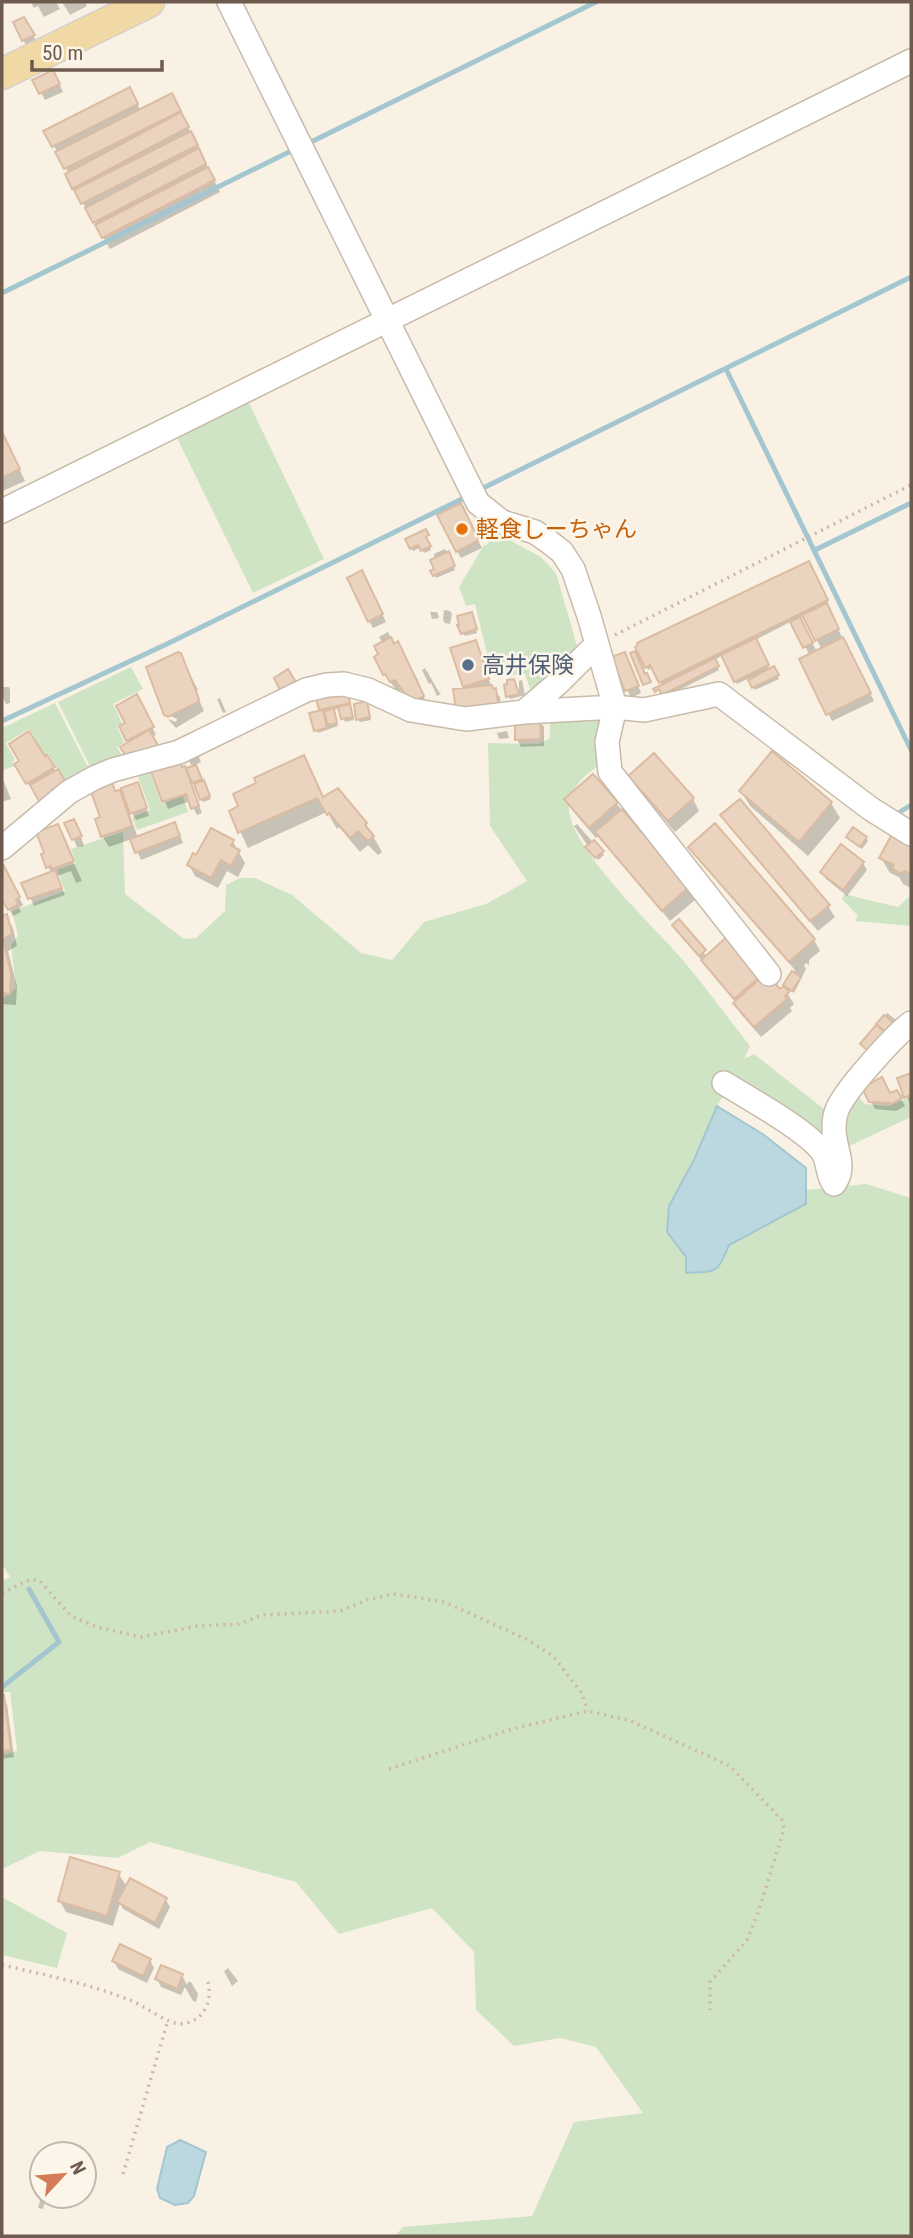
<svg xmlns="http://www.w3.org/2000/svg" width="913" height="2238" font-family="'Roboto Condensed','Noto Sans JP',sans-serif">
  <style>
    .green { fill: #cfe4c5 }
    .water { fill: #bbd8e0; stroke: #a3c6d0; stroke-width: 2 }
    .shadow { fill: #0003; fill-rule: evenodd }
    .lines { fill: none; stroke-linecap: round; stroke-linejoin: round }
    .stream { stroke: #a3c6d0; stroke-width: 5 }
    .building { fill: #ebd4bf; stroke: #dbbca2; stroke-width: 2 }
    .minor-casing { stroke: #c8bbac; stroke-width: 26 }
    .major-casing { stroke: #d6d1cd; stroke-width: 33 }
    .path { stroke: #cfb7a3; stroke-width: 3.5; stroke-dasharray: 2 5; stroke-linecap: butt }
    .minor { stroke: #fff; stroke-width: 23 }
    .major { stroke: #f0d9a4; stroke-width: 30 }
    .food-dot { fill: #e8710a; stroke: #fcf6ea; stroke-width: 2.5 }
    .service-dot { fill: #5c6f8a; stroke: #fcf6ea; stroke-width: 2.5 }
    .labels { text-anchor: middle; dominant-baseline: central; stroke-width: 5; stroke-linejoin: round; paint-order: stroke }
    .food-label { font-size: 23px; fill: #c56008; stroke: #fcf6ea; text-anchor: start }
    .service-label { font-size: 23px; fill: #4e5e75; stroke: #fcf6ea; text-anchor: start }
  </style>
  <rect width="100%" height="100%" fill="#f9f2e4"/>
  <path class="green" d="M248,401L324,559L253,593L176,436Z
    M493,531L541,557L556,573L580,656L533,698L525,674L512,675L490,666L475,604L466,606L459,587L484,545H487Z
    M131,667L143,689L113,704L122,723L117,726L124,743L117,747L125,761L93,772L58,702Z
    M55,703L91,773L68,785L48,754L45,755L29,729L6,743L15,760L12,762L14,766L2,771V728Z
    M550,721H599L600,764C586,775 571,786 569,805C566,846 654,926 681,958C705,986 727,1017 750,1046L744,1059L754,1054L829,1113L836,1157L730,1084L717,1106L667,1232L686,1257L728,1245L806,1204V1190L866,1184L911,1198V2236H395L403,2227L532,2216L574,2122L643,2113L596,2047L560,2038L514,2046L476,2010L474,1952L432,1908L339,1934L296,1882L150,1842L118,1858L40,1851L2,1869V1755L17,1751L10,1692H2V1581L10,1577L2,1564V1000L16,988L11,945L18,936L12,911L65,891L57,870L76,863L71,849L123,832L125,894L184,939L196,938L225,911L226,885L240,878H255L292,895L361,953L392,960L424,922L486,904L527,881L490,826L488,743L539,744L550,738Z
    M148,766L161,804L183,796L188,812L137,830L132,817L150,810L136,771Z
    M844,894L898,907L911,895V926L855,921L858,916L842,899Z
    M856,1094L865,1104L888,1106L911,1097V1117L845,1148L842,1117Z
    M2,1897L67,1933L57,1968L2,1955Z"/>
  <path class="water" d="M717,1106L764,1135L806,1168V1204L729,1245C717,1275 717,1271 686,1273V1257L667,1232L669,1206L694,1160Z
    M180,2140L206,2152L194,2196L188,2203L175,2205L160,2198L157,2189L167,2147Z"/>
  <path class="shadow" d="M31,2H56L60,9L44,17L38,6L34,8Z
    M62,2H85L87,6L70,15Z
    M23,19L37,42L27,47L23,40Z
    M57,79L63,92L45,100L41,93Z
    M129,89L141,111L178,107L220,192L110,249L74,188L69,174L46,131Z
    M2,434L25,481L3,491L2,489Z
    M464,513L482,548L461,558L457,551Z
    M425,531L431,550L424,553L421,547L413,551L407,540Z
    M445,549L450,556L455,570L436,578L433,572L437,570L434,554Z
    M808,563L828,603L826,605L874,701L832,721L801,660L810,656L792,621L755,640L770,670L774,669L779,679L755,690L749,678L737,684L723,655L714,660L719,670L665,697L660,687L663,686L653,667L648,670L637,647ZM804,615L822,650L817,652L799,618Z
    M366,580L386,622L373,628L369,621Z
    M444,610L450,611L452,614L450,624L445,623L443,620Z
    M430,612H437L439,618L432,619Z
    M473,617L477,633L465,636L460,627Z
    M388,632L394,646L404,655L418,680L416,681L429,708L421,711L402,690L398,693L385,674L381,655L383,644L379,637Z
    M475,642L492,688L500,697L501,711L464,686Z
    M180,655L198,690L196,693L204,711L176,728L168,719L176,722L177,719L165,713Z
    M614,658L628,661L641,693L631,698Z
    M425,668L439,692L441,694L437,696L431,683L429,684L422,670Z
    M522,680L525,695L510,699L508,696L519,693V681Z
    M2,687H9L10,690V703L6,704L2,696V707Z
    M348,695L354,720L345,722L340,708L333,710L338,726L318,733L316,730L322,712L318,698Z
    M220,698L226,712L223,713L217,699Z
    M366,703L371,720L360,722L358,719Z
    M141,704L156,735L151,737L160,753L130,743L121,727L127,724Z
    M539,720L544,727V746L521,747L517,739Z
    M507,731L509,738L499,739L497,733Z
    M773,753L831,803L840,818L808,856L750,806L741,791Z
    M198,755L201,762L195,765L211,799L203,802L191,778L193,768L188,759Z
    M654,755L693,799L699,811L675,832L637,787L630,776Z
    M47,757L56,772L32,790L16,764Z
    M184,768L202,813L197,815L190,801L168,809L153,772Z
    M312,772L324,798L366,824L382,852L378,855L368,845L360,852L339,827L337,829L327,812L248,848L231,812Z
    M593,776L688,888L695,900L670,921L599,835L596,838L573,811L566,799Z
    M2,777L11,799L2,802Z
    M111,784L128,808L141,792L149,816L136,820L130,809L128,810L138,838L178,831L183,843L141,860L132,839L109,847L102,836V818Z
    M722,815L828,906L835,917L818,931L729,827Z
    M67,824L78,828L84,846L77,847Z
    M577,824L604,855L598,860L574,826Z
    M45,831L61,834L82,881L76,883L71,871L57,876L65,895L34,906L24,884L51,873L43,855L46,854Z
    M848,837L866,838L868,841L862,849Z
    M892,838L911,848V888L903,884L899,877L890,873L881,858Z
    M233,842L245,863L238,877L227,871L218,888L195,876L189,865L197,857Z
    M691,847L814,940L820,951L809,960V965L806,963L804,965L806,969L794,993L785,985L795,970L697,858Z
    M863,863L867,870L847,896L826,879L822,872Z
    M2,866L23,905L19,908L21,912L13,916L5,902L2,903Z
    M2,914L3,917L6,916L13,928L17,946L8,951L17,986L16,1005L2,1004Z
    M679,922L707,957L763,978L779,992L784,988L794,1004L790,1008L792,1011L761,1037L741,1014L736,1002L705,964L678,933L674,926Z
    M887,1013L899,1022L892,1037L882,1029L891,1044L867,1052L863,1044L884,1034L878,1024Z
    M911,1075V1104H910L899,1079Z
    M864,1089L890,1096L897,1092L905,1106L896,1111L875,1109Z
    M2,1697L7,1704L14,1757L2,1759Z
    M118,1873L127,1887L166,1900L170,1907L159,1929L123,1909L120,1903L113,1926L66,1912L60,1901Z
    M150,1960L154,1968L147,1983L118,1969L114,1961Z
    M228,1968L238,1981L232,1986L224,1971Z
    M182,1975L187,1985L188,1982H191L198,1994L196,2002L193,2001L185,1987L181,1995L161,1987L157,1979Z
    M41,2197L45,2201L43,2209L38,2208Z"/>
  <g class="lines">
    <path class="stream" d="M313,141L596,2
      M2,293L289,152
      M726,369L911,750
      M477,491L911,277
      M815,550L911,503
      M2,721L169,643L468,496
      M895,815L911,805
      M2,1687L59,1642L29,1589"/>
  </g>
  <path class="building" d="M24,17L35,35L22,41L13,22Z
    M53,70L60,84L39,94L32,80Z
    M130,87L138,104L52,147L43,131Z
    M172,93L181,111L64,169L55,152Z
    M181,112L189,127L72,189L65,174Z
    M191,131L198,145L81,204L74,190Z
    M199,148L206,164L93,223L85,208Z
    M208,167L215,180L102,238L95,225Z
    M2,432L20,469L2,478Z
    M461,503L479,540L456,552L437,515Z
    M426,529L429,535L426,537L431,546L421,551L418,545L410,549L405,539Z
    M449,551L455,566L433,576L430,571L434,569L430,560Z
    M809,561L828,600L659,683L650,665L645,668L635,647L638,645L637,643Z
    M362,570L383,614L368,622L347,578Z
    M827,603L839,629L815,641L802,615Z
    M472,612L477,629L461,634L457,625H459L457,616Z
    M800,617L813,643L803,648L790,622Z
    M391,637L394,644L398,641L424,696L413,701L411,697L408,698L395,680L390,682L385,674L383,675L374,657L378,654L374,646Z
    M843,637L871,693L826,715L799,659Z
    M756,638L769,665L734,682L721,655Z
    M476,640L489,679L463,687L450,648Z
    M635,651L645,674L647,673L651,682L643,685L630,653Z
    M178,652L181,653L199,699L198,702L168,717L164,715L146,667Z
    M625,652L639,686L625,691L611,657Z
    M715,658L719,666L662,695L659,689L655,692L653,689Z
    M774,666L779,675L752,688L748,680Z
    M288,669L296,682L280,690L274,678Z
    M514,679L519,694L506,697L504,685L507,684V680Z
    M492,685L493,689L496,688L498,704L456,711L453,689Z
    M347,690L350,703L319,710L316,697Z
    M137,694L154,727L126,741L119,726L125,723L116,706Z
    M367,701L370,717L356,720L354,704Z
    M350,704L353,717L341,719L338,707Z
    M334,709L337,723L328,725L324,711Z
    M323,710L327,728L314,731L309,713Z
    M540,718L541,739L515,740V719Z
    M149,730L158,745L135,758L128,759L120,747Z
    M29,731L45,756L47,755L55,767L26,784L14,764L19,761L9,744Z
    M772,751L832,802L799,842L739,791Z
    M654,753L694,798L668,821L628,776Z
    M304,755L323,797L338,788L367,823L365,825L374,836L368,841L358,831L350,838L329,813L327,815L317,798L238,833L229,811L238,806L233,794L256,783L254,778Z
    M180,761L182,767L185,766L199,806L191,809L186,794L162,802L151,771Z
    M196,765L202,779L192,783L186,768Z
    M58,769L68,786L40,803L30,785Z
    M593,774L618,802L589,828L564,799Z
    M204,780L210,796L200,800L194,784Z
    M112,782L115,791L120,790L132,826L101,837L95,819L100,817L90,789Z
    M138,782L147,808L130,814L121,788Z
    M740,799L830,905L810,921L720,815Z
    M622,809L689,887L662,911L595,832Z
    M74,819L82,836L72,840L64,823Z
    M175,822L180,836L135,853L130,839Z
    M715,823L815,939L789,962L688,847Z
    M58,824L74,861L52,869L51,866L46,868L41,854L44,853L35,829L44,826L45,829Z
    M853,827L867,837L860,847L846,837Z
    M211,828L234,840L231,846L240,850L231,866L221,860L211,878L187,865L193,853L196,855Z
    M891,836L911,845V874L904,871L902,874L892,869L894,865L879,858Z
    M594,840L604,851L595,858L585,847Z
    M841,844L864,862L843,890L820,872Z
    M3,864L20,897L16,900L18,904L8,910L2,900Z
    M55,870L62,888L28,899L21,883Z
    M7,914L12,934L3,939L11,973L10,994L2,993V916Z
    M679,919L706,950L699,956L672,925Z
    M729,935L763,974L734,999L701,960Z
    M792,971L801,977L792,991L783,985Z
    M766,973L780,989L784,986L789,992L785,996L787,999L754,1027L733,1003Z
    M884,1015L897,1025L890,1035L876,1024Z
    M876,1025L888,1035L872,1054L860,1044Z
    M911,1073V1095L904,1098L897,1078Z
    M882,1077L890,1093L897,1090L902,1098L890,1105L889,1103L869,1102L862,1088Z
    M2,1695H4L11,1750L2,1751Z
    M70,1857L120,1872L107,1916L58,1901Z
    M130,1878L167,1898L155,1923L117,1902Z
    M120,1944L151,1959L143,1976L112,1961Z
    M161,1965L183,1974L177,1989L155,1979Z"/>
  <g class="lines">
    <defs>
      <path id="minor" d="M229,2L478,503L502,522L535,532L548,541L562,552L573,569L589,616L615,707L607,742L610,772L769,974
        M2,511L911,61
        M524,712L558,683L597,644
        M2,848L69,792L94,778L113,770L179,752L306,690L327,685L344,684L368,690L411,710L466,719L524,712L615,707L644,710L719,694L871,809L911,834
        M724,1083C748,1098 810,1132 823,1153C829,1163 827,1175 834,1184C848,1165 833,1148 834,1127C834,1122 835,1115 837,1110C844,1091 894,1036 911,1023"/>
      <path id="major" d="M2,74L149,2"/>
    </defs>
    <use href="#minor" class="minor-casing"/>
    <use href="#major" class="major-casing"/>
    <path class="path" d="M615,635L911,485
      M2,1593L31,1579L40,1581L71,1616L97,1627L141,1637L197,1626L239,1624L262,1615L340,1611L367,1600L393,1594L445,1602L528,1640L553,1656L581,1692L588,1711
      M389,1769L512,1729L588,1711L631,1721L730,1766L782,1820L784,1829L758,1913L747,1940L710,1982V2010
      M2,1965C46,1975 90,1984 132,2001C144,2006 169,2024 180,2024C203,2023 213,2002 208,1982
      M123,2174L168,2020"/>
    <use href="#minor" class="minor"/>
    <use href="#major" class="major"/>
  </g>
  <circle class="food-dot" cx="462" cy="529" r="7"/>
  <circle class="service-dot" cx="468" cy="665" r="7"/>
  <g class="labels">
    <g class="food-label">
      <text x="476" y="529">軽食しーちゃん</text>
    </g>
    <g class="service-label">
      <text x="482" y="665">高井保険</text>
    </g>
  </g>
  <rect width="913" height="2238" fill="none" stroke="#6e5b4d" stroke-width="7"/>
  <g transform="translate(63 2175) rotate(64)"><circle r="33" fill="#fcf6ea" stroke="#c3b8ab" stroke-width="2"/>
  <path d="M0-5L12 26L0 18L-12 26Z" fill="#d47c58"/>
  <text y="-10" font-size="19" font-weight="bold" text-anchor="middle" fill="#6e5b4d">N</text>
  </g>
  <path d="M32 60v10h130v-10" fill="none" stroke="#6e5b4d" stroke-width="3.5"/>
  <text x="42" y="60" font-size="21" fill="#6e5b4d" stroke="#fcf6ea" stroke-width="5" paint-order="stroke">50 m</text>
</svg>
